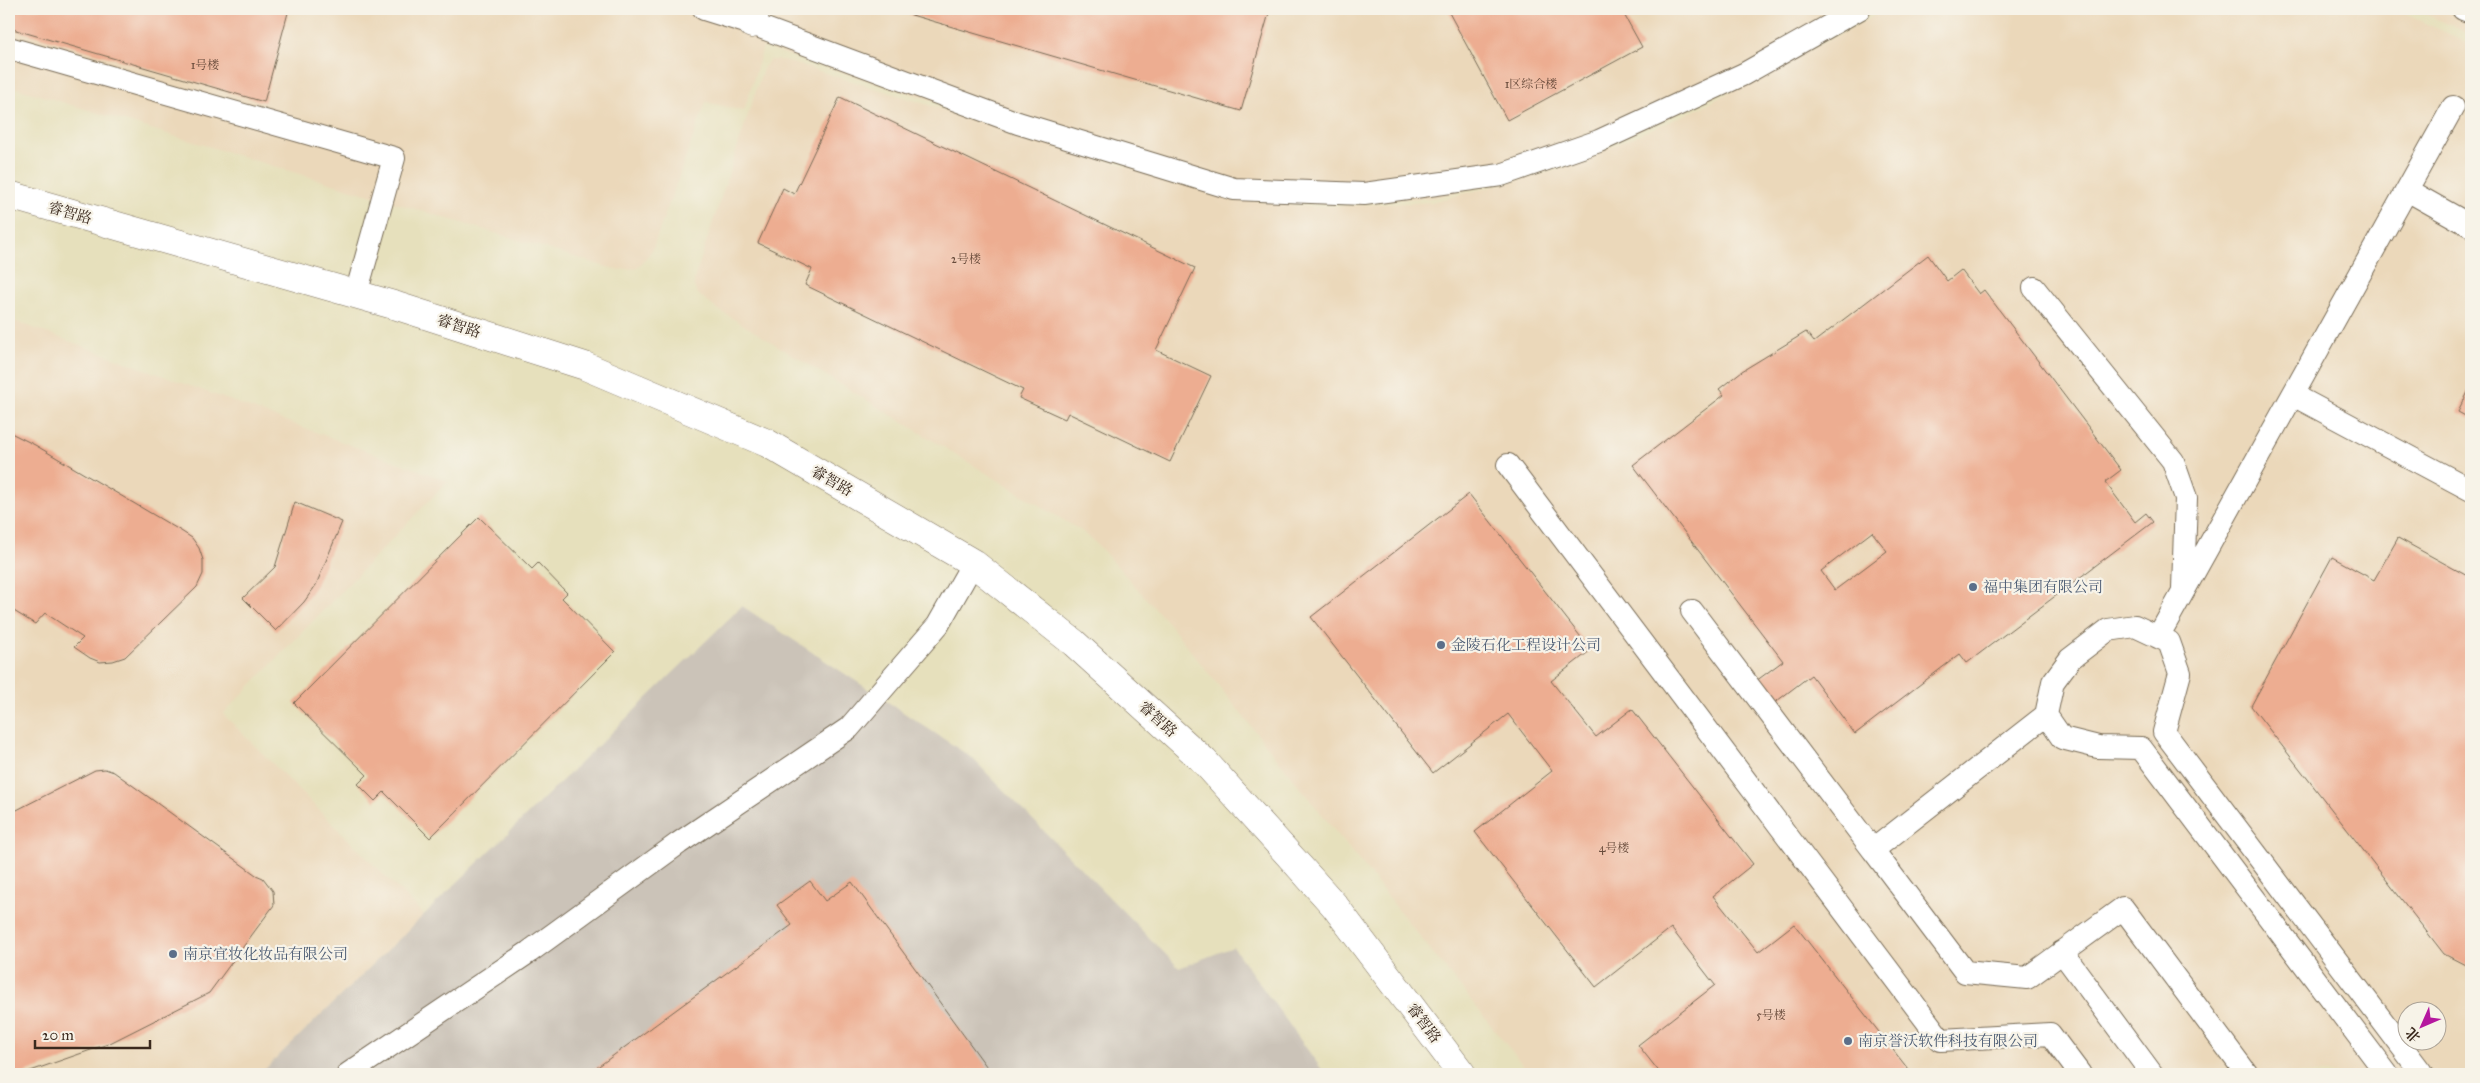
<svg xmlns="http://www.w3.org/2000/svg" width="2480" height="1083" font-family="'IM FELL Great Primer','Noto Serif SC',serif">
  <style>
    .built { fill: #ebd8ba; fill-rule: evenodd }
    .industrial { fill: #cbc3b8 }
    .building { fill: #edad91; fill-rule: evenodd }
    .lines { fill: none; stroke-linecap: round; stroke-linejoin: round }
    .service-casing { stroke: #776a55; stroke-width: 24 }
    .minor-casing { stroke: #776a55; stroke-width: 29 }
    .tertiary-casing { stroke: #776a55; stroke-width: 29 }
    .service { stroke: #fff; stroke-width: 22 }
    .minor { stroke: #fff; stroke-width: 28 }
    .tertiary { stroke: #fff; stroke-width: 28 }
    .service-dot { fill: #5c6f8a; stroke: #f7f3e8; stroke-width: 2 }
    .labels { text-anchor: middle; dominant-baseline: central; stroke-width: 4.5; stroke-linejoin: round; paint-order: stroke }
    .number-label { font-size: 12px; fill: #684b3b }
    .street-label { font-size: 15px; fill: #3b2a1e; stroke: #f7f3e8 }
    .service-label { font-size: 15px; fill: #4e5e75; stroke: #f7f3e8; text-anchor: start }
  </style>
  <rect width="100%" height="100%" fill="#f7f3e8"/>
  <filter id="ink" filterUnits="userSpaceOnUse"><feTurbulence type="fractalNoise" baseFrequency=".02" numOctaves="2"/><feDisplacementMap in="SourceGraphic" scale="10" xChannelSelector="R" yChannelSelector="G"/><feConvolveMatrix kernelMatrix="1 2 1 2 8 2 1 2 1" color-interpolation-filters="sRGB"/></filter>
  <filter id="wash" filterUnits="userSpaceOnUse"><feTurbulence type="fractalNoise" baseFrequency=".0096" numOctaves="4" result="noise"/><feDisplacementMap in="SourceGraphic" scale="20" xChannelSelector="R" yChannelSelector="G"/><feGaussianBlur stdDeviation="1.12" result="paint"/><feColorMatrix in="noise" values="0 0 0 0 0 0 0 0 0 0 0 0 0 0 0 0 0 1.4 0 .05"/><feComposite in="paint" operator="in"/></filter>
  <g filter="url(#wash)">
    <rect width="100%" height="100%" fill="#e6e0bc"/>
    <path class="built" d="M9,9H1879L1716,95L1549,169L1433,198L1312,202L1230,194L763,47L744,111L706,102L652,250L642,263L636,268L617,270L9,86Z
      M1887,9H2394L2471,44V1074H1530L1170,625L1098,545L1083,532L714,307L697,293L694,287L695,277L763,69L769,60H783L1227,197L1309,207L1431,202L1557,170L1700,108ZM2408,1010H2438V1040H2408Z
      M2412,9H2471V34L2413,9Z
      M9,319L448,481L223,714L424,915L260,1074H9Z"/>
    <path class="industrial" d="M742,606L971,757L1179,968L1233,947L1325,1074H260Z"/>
    <g id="blocks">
      <path class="building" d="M9,9H289L264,102L9,28Z
        M910,9H1254L1269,13L1241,111L908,14Z
        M1447,9H1621L1642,47L1507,120Z
        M840,97L1195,268L1156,350L1211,376L1170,462L1068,413L1065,419L1019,398L1023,390L805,285L812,269L758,243L783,188L794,194Z
        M1928,255L1947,281L1961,270L1979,294L1984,290L2121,470L2105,482L2135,522L2146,513L2153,522L1967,663L1960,654L1855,734L1811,675L1773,704L1756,681L1783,661L1633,465L1724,395L1719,389L1742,371L1806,332L1814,342ZM1872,532L1887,551L1835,590L1821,571Z
        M2471,386V419L2458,412Z
        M9,432L35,445L181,531L192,538L199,548L203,560V574L197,587L125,657L113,661L100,662L90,658L74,647L83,638L45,613L35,624L9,608Z
        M1469,494L1591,650L1551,681L1596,737L1632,709L1753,864L1713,896L1758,952L1794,924L1912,1074H1661L1638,1045L1715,985L1671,928L1596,987L1475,832L1552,771L1508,714L1433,773L1311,617Z
        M295,502L342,522L316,585L304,602L276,631L243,598L275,567Z
        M479,517L532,569L538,563L567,593L562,598L615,652L430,838L384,792L375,801L358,784L367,775L294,703Z
        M2398,538L2471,578V968L2444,954L2251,706L2332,557L2374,580Z
        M105,769L114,772L256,875L263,878L273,891L274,905L209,993L108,1044L22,1074H9V814L95,770Z
        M810,881L825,901L852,882L992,1074H588L792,925L777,905Z"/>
    </g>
  </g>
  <g filter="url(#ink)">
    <use href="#blocks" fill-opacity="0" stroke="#776a55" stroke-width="1"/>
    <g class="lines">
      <defs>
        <path id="service" d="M704,9L752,24L1018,123L1234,189L1364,194L1501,175L1599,141L1744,74L1859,9
          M2463,9L2471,12
          M9,48L394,158L356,294
          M2407,190L2471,226
          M2034,288L2173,461L2186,498L2183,589
          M2293,395L2471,490
          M1508,465L1941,1040L2050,1034L2080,1074
          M1692,611L1873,850L2046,715
          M2158,637L2453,107
          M1873,850L1965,972L2027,978L2123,908L2247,1074
          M2062,952L2152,1074
          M348,1074L529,952L679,843L849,728L938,625L973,563
          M2387,1074L2141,748L2098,747L2062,738L2046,715L2053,682L2070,659L2108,630L2135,626L2169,642L2180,673L2164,732L2421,1072L2420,1074"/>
        <path id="minor" d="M752,24L756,9"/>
        <path id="tertiary" d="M9,195L397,306L585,366L767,443L973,563L1074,643L1204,761L1334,905L1462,1074"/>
      </defs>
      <use href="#service" class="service-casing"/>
      <use href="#minor" class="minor-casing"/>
      <use href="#tertiary" class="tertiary-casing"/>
      <use href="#service" class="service"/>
      <use href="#minor" class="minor"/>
      <use href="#tertiary" class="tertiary"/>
    </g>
  </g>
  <g class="service-dot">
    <circle cx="1973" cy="587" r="5"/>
    <circle cx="1441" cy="645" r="5"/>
    <circle cx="173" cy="954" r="5"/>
    <circle cx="1848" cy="1041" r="5"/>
  </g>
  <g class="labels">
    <g class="number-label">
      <text x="205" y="65">1号楼</text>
      <text x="1531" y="84">1区综合楼</text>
      <text x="966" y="259">2号楼</text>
      <text x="1614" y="848">4号楼</text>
      <text x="1771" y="1015">5号楼</text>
    </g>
    <g class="street-label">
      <text transform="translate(70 213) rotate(16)">睿智路</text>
      <text transform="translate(459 326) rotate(18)">睿智路</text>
      <text transform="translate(832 481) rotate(30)">睿智路</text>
      <text transform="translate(1158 719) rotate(42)">睿智路</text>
      <text transform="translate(1424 1023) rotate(53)">睿智路</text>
    </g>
    <g class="service-label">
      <text x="1983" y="587">福中集团有限公司</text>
      <text x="1451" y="645">金陵石化工程设计公司</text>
      <text x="183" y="954">南京宜妆化妆品有限公司</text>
      <text x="1858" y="1041">南京誉沃软件科技有限公司</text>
    </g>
  </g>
  <rect width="2480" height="1083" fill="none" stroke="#f7f3e8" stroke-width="30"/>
  <g transform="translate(2422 1026) rotate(225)"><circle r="24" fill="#f7f3e8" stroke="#aca397"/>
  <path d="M0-4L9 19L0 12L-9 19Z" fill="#b5179e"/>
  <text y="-8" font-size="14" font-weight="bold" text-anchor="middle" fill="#3b2a1e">北</text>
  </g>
  <path d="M35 1040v8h115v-8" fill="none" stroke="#3b2a1e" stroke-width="2.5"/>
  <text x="42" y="1040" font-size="15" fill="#3b2a1e" stroke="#f7f3e8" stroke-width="4" paint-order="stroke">20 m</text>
</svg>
